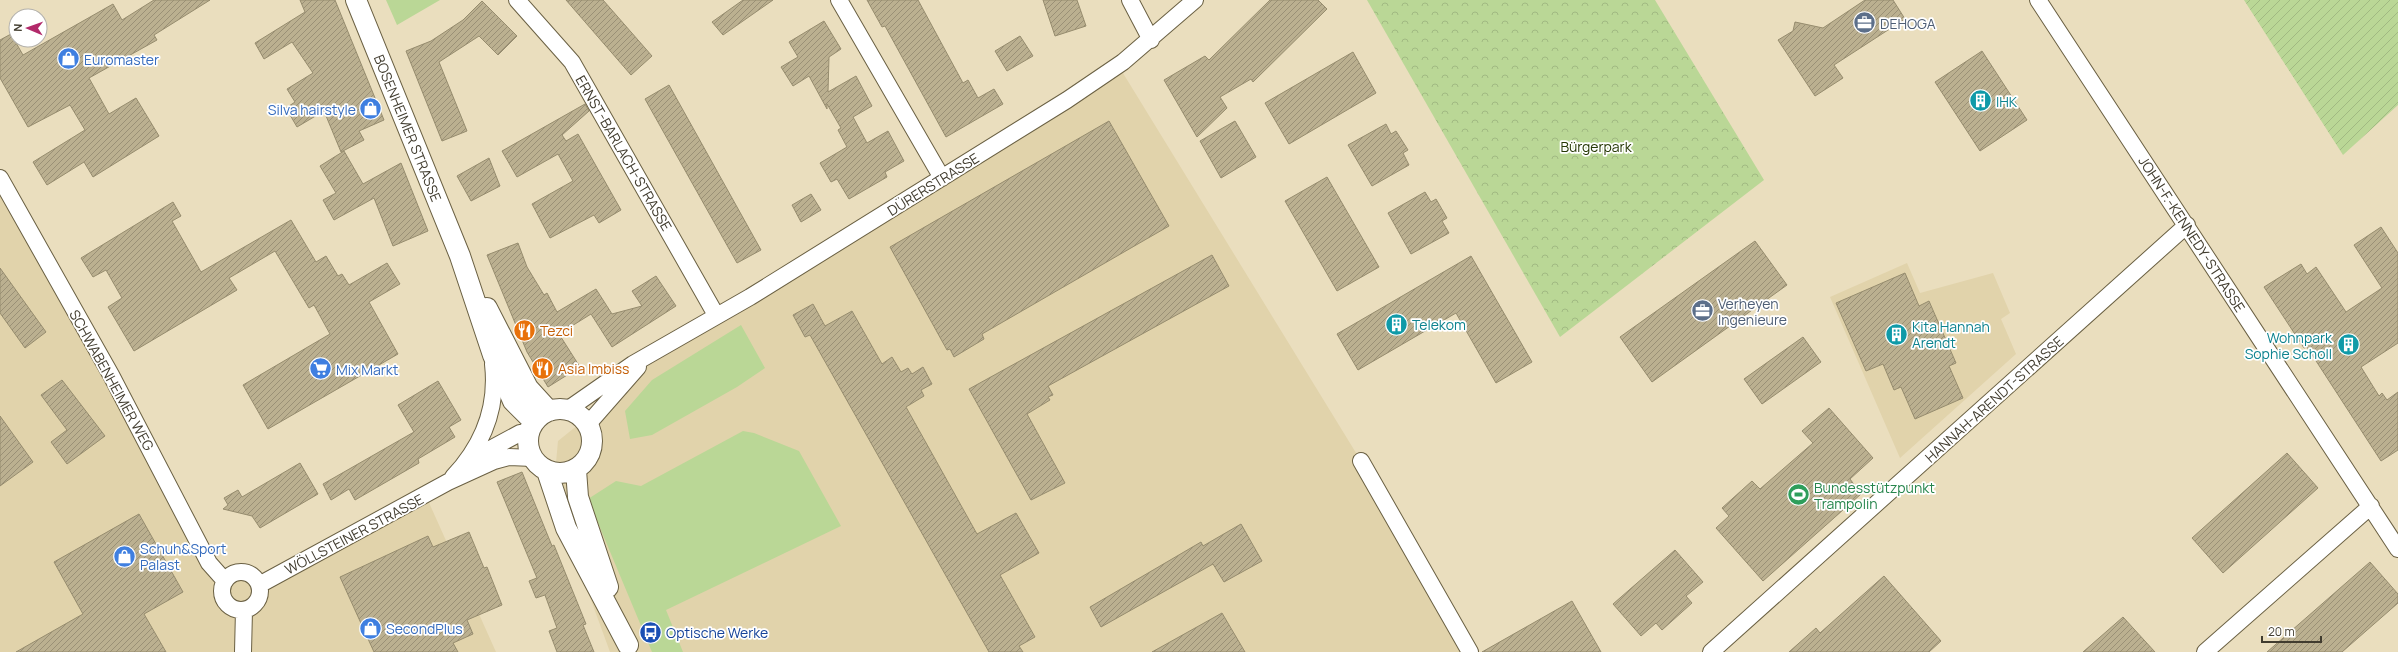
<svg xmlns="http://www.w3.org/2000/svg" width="2398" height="652" font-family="Manrope,sans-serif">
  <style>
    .built { fill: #e1d3ab }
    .grass { fill: #bad796 }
    .park { fill: url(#park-crowns) }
    .garden { fill: url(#garden-furrows) }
    .building { fill: url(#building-hatch); stroke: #968c6e }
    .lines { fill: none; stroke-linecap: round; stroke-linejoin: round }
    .minor-casing { stroke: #6a6043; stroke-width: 18 }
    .tertiary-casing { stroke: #6a6043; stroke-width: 22 }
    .minor { stroke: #fff; stroke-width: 16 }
    .tertiary { stroke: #fff; stroke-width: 20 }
    .labels { text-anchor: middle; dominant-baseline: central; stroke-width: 3.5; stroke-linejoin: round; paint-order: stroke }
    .service-label { font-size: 14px; fill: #4e5e75; stroke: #fff; text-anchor: start }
    .shop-label { font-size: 14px; fill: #366cbe; stroke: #fff; text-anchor: start }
    .culture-label { font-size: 14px; fill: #0d838f; stroke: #fff; text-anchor: start }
    .street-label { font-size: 14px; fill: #413c2f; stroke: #fff }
    .park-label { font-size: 14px; fill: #273906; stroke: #fff }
    .food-label { font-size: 14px; fill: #c56008; stroke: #fff; text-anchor: start }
    .leisure-label { font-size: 14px; fill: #27864d; stroke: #fff; text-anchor: start }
    .transit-label { font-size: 14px; fill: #164399; stroke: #fff; text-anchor: start }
  </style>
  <defs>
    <pattern id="park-crowns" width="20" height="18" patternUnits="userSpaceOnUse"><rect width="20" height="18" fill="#bad796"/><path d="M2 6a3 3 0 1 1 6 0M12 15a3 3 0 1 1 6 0" fill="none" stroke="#a1b982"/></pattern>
    <pattern id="garden-furrows" width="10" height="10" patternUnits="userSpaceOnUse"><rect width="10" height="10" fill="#bad796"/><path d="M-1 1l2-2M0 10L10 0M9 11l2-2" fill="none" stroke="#a1b982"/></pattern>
    <pattern id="building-hatch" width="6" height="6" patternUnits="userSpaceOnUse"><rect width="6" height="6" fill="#bbb090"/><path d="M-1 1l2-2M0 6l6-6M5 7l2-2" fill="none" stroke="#9a9076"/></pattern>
  </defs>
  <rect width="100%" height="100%" fill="#eadebe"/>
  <path class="built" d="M1118,65L1361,461L1470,652H610L553,496L558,441L640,375L662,349Z
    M0,178L209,563L229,577L243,572L256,579L426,496L496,652H0Z
    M1907,263L1920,293L1993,273L2010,313L2001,319L2016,354L1900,458L1830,297Z"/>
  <path class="grass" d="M386,0H440L397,25Z
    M741,325L765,368L737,387L652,435L630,439L625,411L652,380Z
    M743,431L754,433L799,451L841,526L666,610L683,652H652L588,499L616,481L641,486Z"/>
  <path class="park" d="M1367,0H1655L1764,180L1560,337Z"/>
  <path class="garden" d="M2244,0H2398V105L2343,155Z"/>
  <path class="building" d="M154,0H210L154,35L157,40L89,78L109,114L136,98L159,136L93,177L84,162L47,185L33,162L85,130L70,105L28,127L0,78V40L11,34L23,55L113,4L122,20Z
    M300,0H335L384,120L359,131L364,140L341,152L324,111L297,127L286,108L295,102L287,89L313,73L292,42L264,59L255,43L305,12Z
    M566,0H603L652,56L631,75Z
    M743,0H773L723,35L712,22Z
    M867,0H918L963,83L968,80L978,98L994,89L1003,104L946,137L885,26L882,27Z
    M1043,0H1077L1086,26L1055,36Z
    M1270,0H1318L1327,9L1253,82L1251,79L1220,97L1227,108L1197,137L1164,80L1205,56L1209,60Z
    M1865,0H1893L1905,19L1834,65L1843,78L1815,96L1778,40L1793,31L1795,22L1823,28Z
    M482,1L517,36L498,55L479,36L439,62L467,131L442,141L406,51L431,41L463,20Z
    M824,21L841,49L829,57L828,92L856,76L872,106L853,117L867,143L888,131L904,161L885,172L887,177L849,199L837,179L831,182L820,163L847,147L838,130L841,128L827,104V109L809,76L793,86L781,67L798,57L789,42Z
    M1020,36L1033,56L1007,71L995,51Z
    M1982,51L2027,120L1980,151L1935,82Z
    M1353,52L1376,93L1289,144L1265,103Z
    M669,85L761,250L737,263L645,99Z
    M585,104L589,111L562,135L566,141L578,134L621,210L599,223L594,215L550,238L532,204L573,181L558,154L517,177L502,151Z
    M1109,121L1169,226L982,334L984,339L954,357L950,349L947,350L890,247Z
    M1235,121L1256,157L1221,178L1200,141Z
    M1386,124L1391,134L1396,131L1408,150L1403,153L1409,165L1372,186L1348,145Z
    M344,151L363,184L401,163L428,231L393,246L374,198L334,220L323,200L336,193L320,166Z
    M489,158L500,186L471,201L457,176Z
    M1327,177L1379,267L1337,291L1285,201Z
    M1425,192L1431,202L1436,199L1447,218L1442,221L1449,233L1411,254L1388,213Z
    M811,194L821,210L801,222L792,205Z
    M173,202L181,216L172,221L201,272L291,220L316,262L326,256L338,276L342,274L349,285L387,263L400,284L369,302L398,354L268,429L243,385L330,334L314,305L309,308L275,251L229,278L237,290L134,351L108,307L122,298L106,270L93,277L81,258Z
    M2381,227L2398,253V343L2361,367L2379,396L2382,393L2387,400L2398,392V450L2381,461L2307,347L2304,348L2264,287L2301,264L2307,274L2316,267L2346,312L2382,288L2354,245Z
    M1755,241L1787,285L1652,382L1620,337Z
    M518,243L527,267L544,295L547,293L557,312L596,289L612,314L642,306L632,291L656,276L676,306L612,347L591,314L559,334L580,367L548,387L527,352L487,255Z
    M1212,255L1229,286L1048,386L1053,395L1048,397L1050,400L1027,414L1065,483L1031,500L969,389Z
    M1471,256L1532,362L1496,383L1456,313L1358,370L1337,334Z
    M0,268L46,332L25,348L0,313Z
    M1905,273L1919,306L1929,301L1956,363L1949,366L1963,398L1915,419L1901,387L1894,390L1883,364L1866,371L1836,303Z
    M813,304L825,326L852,311L882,364L892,357L901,372L908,368L912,374L923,367L932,384L921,390L924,396L906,407L977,534L1016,513L1039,553L1000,575L1035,637L1019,646L1023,652H989L810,335L805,337L793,315Z
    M1803,337L1821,362L1762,404L1744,379Z
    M62,380L105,436L67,464L51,442L67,430L41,395Z
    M438,381L461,420L449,427L455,437L418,459L419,463L355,500L349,489L331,500L323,484L414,432L398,405Z
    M1829,408L1873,458L1850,479L1861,494L1763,581L1716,528L1729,516L1722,508L1752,481L1760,489L1813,443L1802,431Z
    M0,416L33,462L0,486Z
    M2287,453L2318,488L2223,573L2192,538Z
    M300,463L318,494L260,528L252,516L223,509L228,505L224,498L238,490L242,497Z
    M522,472L552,546L554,545L586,624L583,625L594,652H557L549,631L557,628L545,595L536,598L529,581L537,578L497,482Z
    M139,514L183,592L144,614L166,652H16L83,614L54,562Z
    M1241,524L1262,561L1224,582L1213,564L1101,627L1090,607L1201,542L1203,546Z
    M469,532L484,568L487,567L502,605L467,620L473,634L453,643L458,652H374L340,577L428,536L433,547Z
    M1675,550L1703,582L1686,596L1692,603L1662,630L1656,623L1641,636L1613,604Z
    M2370,562L2398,594V603L2342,652H2267Z
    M1884,576L1941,641L1929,652H1789L1816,628L1820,633Z
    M1572,601L1601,652H1482Z
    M1222,613L1245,652H1152Z
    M2123,617L2155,652H2083Z"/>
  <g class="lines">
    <defs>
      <path id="minor" d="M517,0L572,62L716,315
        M839,0L942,178
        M1130,0L1151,40
        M2038,0L2398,549
        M0,178L111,375L209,563L225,581
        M567,410L633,364L750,297L1067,100L1123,62L1195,0
        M588,424L638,367
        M468,461L520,433L530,431
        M1361,461L1470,652
        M453,477C483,445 498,408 493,364
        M222 591a19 19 0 1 1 38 0a19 19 0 1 1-38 0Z
        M259,585L448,482L494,461L509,457L533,458
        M243,652L244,610
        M1711,652L2187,225
        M2205,652L2371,506"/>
      <path id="tertiary" d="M356,0L460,256L493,355L513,401L534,422
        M487,308L528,388L549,411
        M528 441a32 32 0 1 1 64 0a32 32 0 1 1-64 0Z
        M576,470L578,497L608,587
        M547,471L566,528L628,645"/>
    </defs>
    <use href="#minor" class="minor-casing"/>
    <use href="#tertiary" class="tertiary-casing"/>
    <use href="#minor" class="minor"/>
    <use href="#tertiary" class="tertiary"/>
  </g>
  <defs>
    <symbol id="office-disc" viewBox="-11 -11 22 22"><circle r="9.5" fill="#5c6f8a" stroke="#fff"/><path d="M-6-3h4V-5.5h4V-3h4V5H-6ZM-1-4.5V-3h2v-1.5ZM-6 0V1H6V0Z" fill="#fff"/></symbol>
    <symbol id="shop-disc" viewBox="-11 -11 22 22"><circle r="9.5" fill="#3f7fe0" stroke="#fff"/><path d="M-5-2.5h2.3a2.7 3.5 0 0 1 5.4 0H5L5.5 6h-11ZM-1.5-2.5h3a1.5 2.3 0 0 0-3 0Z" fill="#fff"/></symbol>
    <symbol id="building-disc" viewBox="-11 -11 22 22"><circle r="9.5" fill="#0f9aa8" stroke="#fff"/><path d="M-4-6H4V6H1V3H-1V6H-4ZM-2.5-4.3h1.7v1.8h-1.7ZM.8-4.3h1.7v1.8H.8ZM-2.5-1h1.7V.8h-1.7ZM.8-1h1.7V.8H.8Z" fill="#fff"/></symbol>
    <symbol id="restaurant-disc" viewBox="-11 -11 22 22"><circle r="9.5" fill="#e8710a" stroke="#fff"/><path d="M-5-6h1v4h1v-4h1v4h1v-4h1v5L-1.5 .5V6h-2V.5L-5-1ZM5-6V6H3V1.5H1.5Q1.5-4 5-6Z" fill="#fff"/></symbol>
    <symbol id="supermarket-disc" viewBox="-11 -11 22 22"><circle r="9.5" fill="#3f7fe0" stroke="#fff"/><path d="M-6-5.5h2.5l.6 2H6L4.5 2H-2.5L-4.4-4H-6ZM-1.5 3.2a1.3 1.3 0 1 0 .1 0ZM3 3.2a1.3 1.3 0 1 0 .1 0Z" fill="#fff"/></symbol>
    <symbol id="stadium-disc" viewBox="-11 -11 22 22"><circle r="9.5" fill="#2e9e5b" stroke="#fff"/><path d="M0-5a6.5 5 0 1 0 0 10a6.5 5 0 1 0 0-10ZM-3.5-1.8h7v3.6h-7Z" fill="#fff"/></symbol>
    <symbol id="bus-disc" viewBox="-11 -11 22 22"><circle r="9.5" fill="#1a4fb4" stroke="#fff"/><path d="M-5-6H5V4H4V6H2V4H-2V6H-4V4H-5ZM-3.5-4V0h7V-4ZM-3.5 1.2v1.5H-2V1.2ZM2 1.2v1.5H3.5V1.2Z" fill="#fff"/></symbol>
  </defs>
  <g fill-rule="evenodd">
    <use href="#office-disc" x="1852" y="10" width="25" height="25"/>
    <use href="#shop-disc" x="56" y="46" width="25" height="25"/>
    <use href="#building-disc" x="1968" y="88" width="25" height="25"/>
    <use href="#shop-disc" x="358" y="96" width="25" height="25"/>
    <use href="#office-disc" x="1690" y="298" width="25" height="25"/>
    <use href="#building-disc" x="1384" y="312" width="25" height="25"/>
    <use href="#restaurant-disc" x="512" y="318" width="25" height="25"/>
    <use href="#building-disc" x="1884" y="322" width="25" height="25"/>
    <use href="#building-disc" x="2336" y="332" width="25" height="25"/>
    <use href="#restaurant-disc" x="530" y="356" width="25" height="25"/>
    <use href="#supermarket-disc" x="308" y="356" width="25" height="25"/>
    <use href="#stadium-disc" x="1786" y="482" width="25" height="25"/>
    <use href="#shop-disc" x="112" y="544" width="25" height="25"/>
    <use href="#shop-disc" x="358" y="616" width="25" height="25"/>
    <use href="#bus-disc" x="638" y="620" width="25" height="25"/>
  </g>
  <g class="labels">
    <g class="service-label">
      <text x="1880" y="23">DEHOGA</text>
      <text x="1718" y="303">Verheyen<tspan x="1718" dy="16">Ingenieure</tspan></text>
    </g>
    <g class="shop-label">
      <text x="84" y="59">Euromaster</text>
      <text x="356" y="109" text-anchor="end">Silva hairstyle</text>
      <text x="336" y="369">Mix Markt</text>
      <text x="140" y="548">Schuh&amp;Sport<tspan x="140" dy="16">Palast</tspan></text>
      <text x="386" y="628">SecondPlus</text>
    </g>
    <g class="culture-label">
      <text x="1996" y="101">IHK</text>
      <text x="1412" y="324">Telekom</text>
      <text x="1912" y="326">Kita Hannah<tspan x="1912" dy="16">Arendt</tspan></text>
      <text x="2332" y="337" text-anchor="end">Wohnpark<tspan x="2332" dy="16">Sophie Scholl</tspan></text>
    </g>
    <g class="street-label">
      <text transform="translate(408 128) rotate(68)">BOSENHEIMER STRASSE</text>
      <text transform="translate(624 153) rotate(60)">ERNST-BARLACH-STRASSE</text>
      <text transform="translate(933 184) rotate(-32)">DÜRERSTRASSE</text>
      <text transform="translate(2192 234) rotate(57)">JOHN-F.-KENNEDY-STRASSE</text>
      <text transform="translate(112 380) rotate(61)">SCHWABENHEIMER WEG</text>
      <text transform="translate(1994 399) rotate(-42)">HANNAH-ARENDT-STRASSE</text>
      <text transform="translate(354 534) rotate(-28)">WÖLLSTEINER STRASSE</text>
    </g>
    <g class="park-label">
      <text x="1596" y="146">Bürgerpark</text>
    </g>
    <g class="food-label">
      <text x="540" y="330">Tezci</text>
      <text x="558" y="368">Asia Imbiss</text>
    </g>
    <g class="leisure-label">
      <text x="1814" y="487">Bundesstützpunkt<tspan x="1814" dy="16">Trampolin</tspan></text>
    </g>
    <g class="transit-label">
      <text x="666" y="632">Optische Werke</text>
    </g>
  </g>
  <g transform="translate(28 28) rotate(272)"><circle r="19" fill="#ffffff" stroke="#b3b1ac"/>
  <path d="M0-3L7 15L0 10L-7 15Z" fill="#b2296a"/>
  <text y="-6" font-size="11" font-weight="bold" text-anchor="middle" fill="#413c2f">N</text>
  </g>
  <path d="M2262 636v6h59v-6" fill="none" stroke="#413c2f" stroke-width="2"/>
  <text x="2268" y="636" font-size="12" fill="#413c2f" stroke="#ffffff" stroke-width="3" paint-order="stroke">20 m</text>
</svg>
